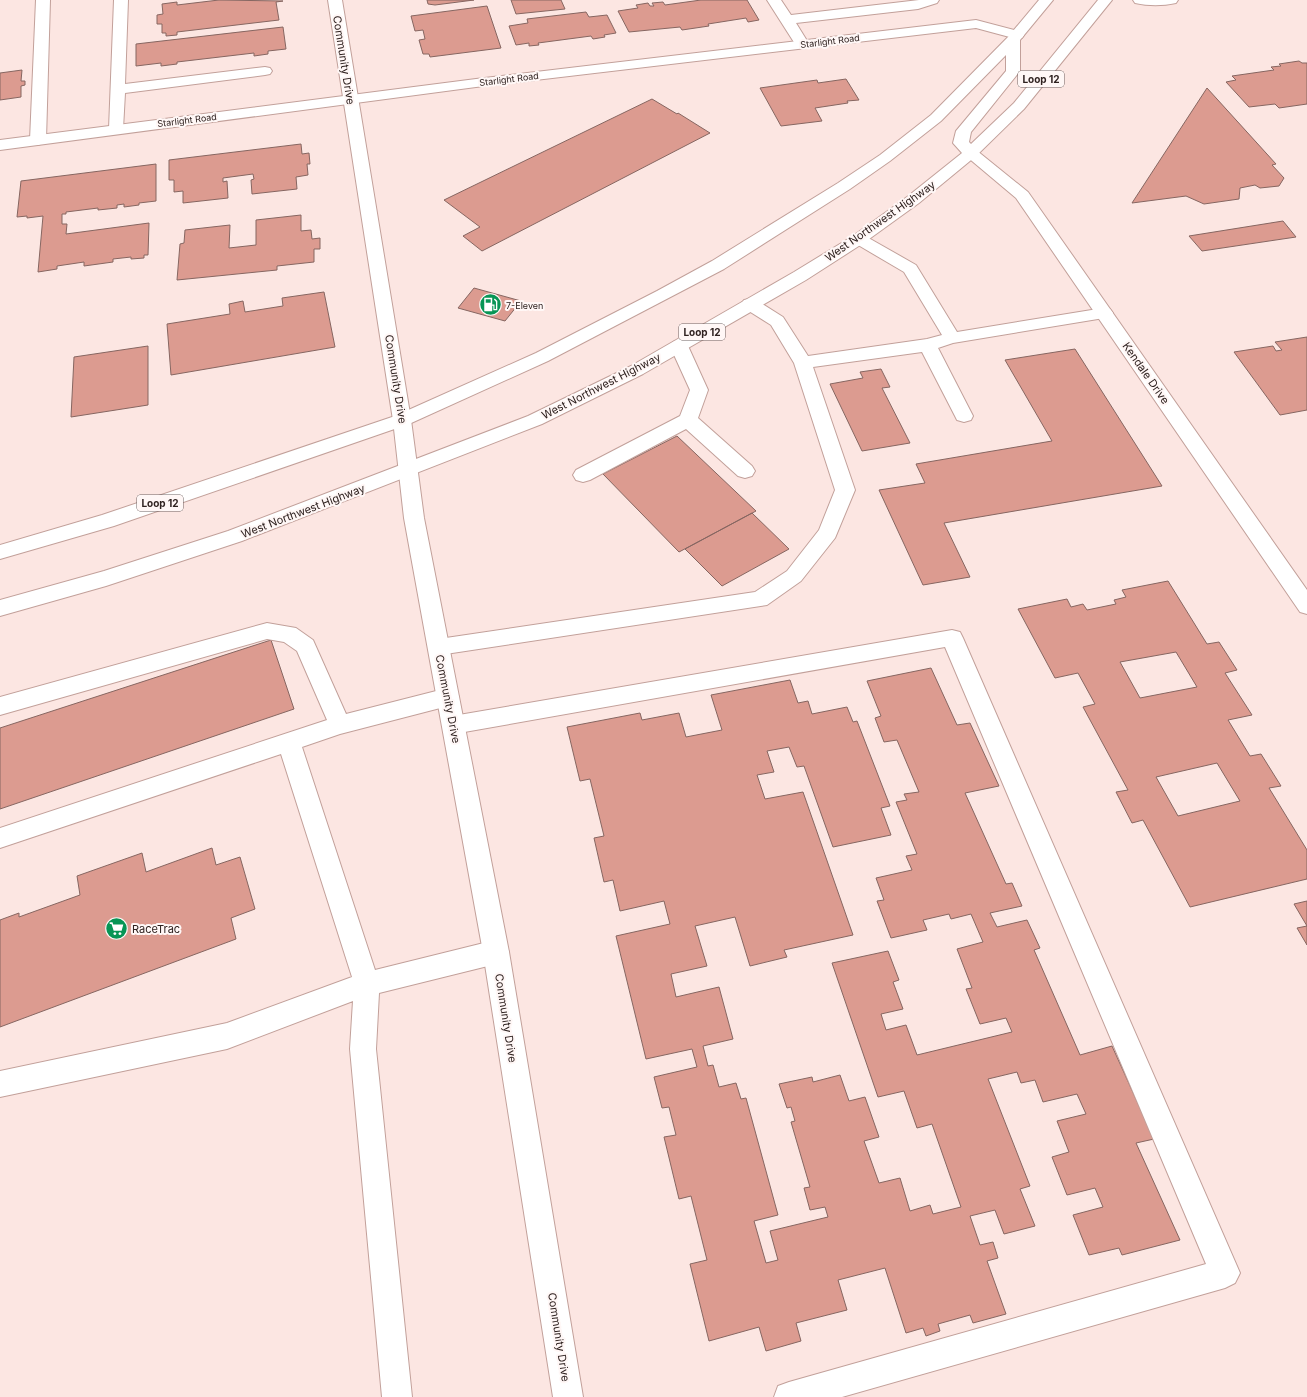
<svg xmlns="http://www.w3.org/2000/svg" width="1307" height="1397" font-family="Inter,sans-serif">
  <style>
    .building { fill: #dc9b90; stroke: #866661; fill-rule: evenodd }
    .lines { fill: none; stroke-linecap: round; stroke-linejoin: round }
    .service-casing { stroke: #c2a09a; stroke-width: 2 }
    .minor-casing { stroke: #c2a09a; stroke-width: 2 }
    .tertiary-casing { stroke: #c2a09a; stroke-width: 2 }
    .primary-casing { stroke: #c2a09a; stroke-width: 2 }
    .service { fill: #fff; fill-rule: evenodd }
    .minor { fill: #fff; fill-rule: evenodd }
    .tertiary { fill: #fff; fill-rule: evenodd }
    .primary { fill: #fff; fill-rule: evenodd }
    .labels { text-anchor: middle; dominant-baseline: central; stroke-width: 4; stroke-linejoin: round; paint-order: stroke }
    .far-street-label { font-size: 9px; fill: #2e211f; stroke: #fff7f6 }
    .far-poi-label { font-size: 9px; fill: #2e211f; stroke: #fff7f6; text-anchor: start }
    .shield { fill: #fff7f6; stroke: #6d6160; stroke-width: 1 }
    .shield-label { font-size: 10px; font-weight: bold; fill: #2e211f }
    .street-label { font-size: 11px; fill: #2e211f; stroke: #fff7f6 }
    .poi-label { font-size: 11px; fill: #2e211f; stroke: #fff7f6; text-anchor: start }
  </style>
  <rect width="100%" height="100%" fill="#fce6e2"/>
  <path class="building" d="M219,0L283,1L276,2L279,20L177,32V35L166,36V33H162V24H157V15L163,14L162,4L177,2V5Z
    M427,0H474L435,5L428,4Z
    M511,0H561L565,9L516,14Z
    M701,0H747L759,20L748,22L746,18L708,24L709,26L682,30L680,27L629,32L618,11L638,8L636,5L648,3L650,6H654L652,3L663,2L665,5Z
    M487,6L501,48L430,57L429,54H423L419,40L425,39L423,30L415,31L411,16Z
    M586,12L589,17L607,15L616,33L604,35L605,37L593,39L591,36L538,43L539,45L529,46V43L516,45L509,26L528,23L527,19Z
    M283,27L286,49L268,51V54L254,56V53L177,62V64L161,66V63L136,66V44Z
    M1299,61L1302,63H1307V104L1279,108L1275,104L1249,107L1226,82L1236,80L1232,76L1274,70L1271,67L1281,66L1279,64Z
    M22,70L21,81H25V85L21,86V97L0,100V73Z
    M846,79L859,100L847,101L848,103L815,108L822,121L781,126L760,88L817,80L818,83Z
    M1207,88L1276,164L1272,165L1284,178L1279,186L1260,188L1255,185L1240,188L1239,199L1204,204L1186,196L1132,203Z
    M652,99L677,114L678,113L710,133L482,251L463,236L480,227L444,200Z
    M301,144L302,154L309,153L310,164H307L308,175L296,177L297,189L252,194L251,180L254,179L253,174L223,178V182L227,181L228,198L183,203V191L174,192V180H169V160Z
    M156,164V201L139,203V205L124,207V204L117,205V208L98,210V208L66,212V214H62V224H67L66,234L149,223L148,255H144V258L131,259V257L113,259V262L84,266V262L57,266V269L38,272L43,216L27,218V216L17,217L21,181Z
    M301,215V231L311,230L312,239L320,238V249H314V262L277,266V270L177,280L180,244L184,243L185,230L230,225L229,248L256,245V220Z
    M1283,221L1296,237L1202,251L1189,236Z
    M474,288L521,301L505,321L458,308Z
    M324,292L335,347L171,375L167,324L230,314L229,304L243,301L245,312L283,306L282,298Z
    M1307,337V410L1280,415L1234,352L1273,346L1276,351L1282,350L1275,342Z
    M148,346V405L71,417L74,357Z
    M1075,349L1162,486L944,523L970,577L923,585L879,490L925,483L916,464L1052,441L1005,360Z
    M881,369L890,387L882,388L910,443L862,451L830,384L863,378L860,372Z
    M677,436L756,511L679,552L603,474Z
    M752,513L789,549L722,586L685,549Z
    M1168,581L1207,644L1219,642L1237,670L1225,673L1252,715L1228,720L1250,756L1261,754L1281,786L1269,788L1307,850V879L1190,907L1143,820L1132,823L1116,792L1128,790L1083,707L1095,704L1078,673L1055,678L1018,609L1067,599L1071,607L1083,604L1087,610L1116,604L1114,600L1126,597L1122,590ZM1176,652L1197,687L1140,698L1120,662ZM1217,763L1240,801L1178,816L1156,777Z
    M271,640L294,709L0,809V728Z
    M931,668L957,725L970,723L999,786L965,793L1006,884L1012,883L1022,906L990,913L997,927L1027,920L1040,948L1034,950L1080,1055L1112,1046L1154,1139L1136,1143L1180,1240L1122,1255L1119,1248L1089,1255L1073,1215L1103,1207L1095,1188L1067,1195L1052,1157L1069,1152L1057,1121L1086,1114L1077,1094L1043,1102L1035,1080L1021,1083L1017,1072L988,1079L1030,1186L1020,1189L1035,1226L1004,1234L995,1210L970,1216L980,1245L993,1242L998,1258L987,1261L1006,1314L973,1323L970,1315L938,1324L940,1331L926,1336L923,1328L906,1333L885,1268L838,1280L847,1310L796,1323L801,1341L766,1351L759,1327L709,1341L690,1264L707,1260L691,1196L679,1199L664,1137L676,1135L669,1107L662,1108L654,1077L697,1067L692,1049L646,1059L616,936L670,924L664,901L620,911L613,880L604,882L594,838L604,836L590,779L580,781L567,727L640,713L642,720L679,713L686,737L722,730L711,695L790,680L798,703L808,701L812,714L847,707L853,722L857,721L890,806L881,808L891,835L833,847L804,766L797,767L789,747L767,751L774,772L757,775L765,799L803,792L853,935L784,950L787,957L750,966L735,917L695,926L707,966L671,974L676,997L719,987L733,1039L703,1046L708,1066L713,1065L719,1087L736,1083L741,1099L746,1098L778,1215L754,1221L766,1263L778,1260L770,1231L828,1217L825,1207L810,1210L804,1188L810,1187L791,1122L795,1121L791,1107L787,1108L779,1084L812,1077L813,1082L840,1075L849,1101L865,1097L879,1137L864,1141L879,1183L900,1178L910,1211L930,1205L933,1214L961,1207L932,1124L917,1128L904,1091L878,1097L832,963L888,951L899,980L893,982L903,1009L881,1014L886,1030L906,1025L917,1055L1012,1032L1006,1018L980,1024L966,989L972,988L957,949L983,942L971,914L951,919L949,914L923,920L927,930L891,938L877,901L884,900L876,878L912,870L906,856L917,854L896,802L907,800L904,794L919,792L897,740L884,742L875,718L881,716L867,681Z
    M212,848L216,865L240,857L255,909L231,918L236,939L0,1027V920L19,913V917L80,895L77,876L142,853L146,872Z
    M1307,901V926L1294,904Z
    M1307,926V945L1297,928Z"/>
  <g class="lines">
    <defs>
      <path id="service" d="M36,0H50L46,140L43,143L38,145L33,143L30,140Z
        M114,0H128L125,84L265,67L270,68L272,71L270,74L265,75L125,93L123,129L121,132L116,133L111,132L109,129Z
        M767,0H781L791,15L919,0H939L937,3L918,9L796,23L809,44L807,47L802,48L797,47Z
        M859,234L865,236L916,265L957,332L1104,308L1110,309L1113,313L1110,317L1104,318L953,343L938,348L973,416L971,420L964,422L957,420L955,416L922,352L813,367L855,490L835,538L801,581L767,605L439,655L431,653L428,647L431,641L439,639L755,592L787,571L819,530L835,490L794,363L771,325L744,308L741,304L744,300L750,299L756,300L783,317L808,356L927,339L942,335L904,272L853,242L851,239L853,236Z
        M679,340L685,342L688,346L708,390L698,418L752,466L755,471L752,476L745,478L738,476L686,429L590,480L583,482L576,480L573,475L576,470L680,416L690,390L670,346L673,342Z
        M267,623L296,628L313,640L346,714L448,688L456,691L459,697L456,703L448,706L340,734L302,747L375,970L496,940L505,944L509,952L505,960L496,964L379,993L376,1049L412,1397H382L350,1049L353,1001L227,1049L0,1097V1071L227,1023L352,977L281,754L0,848V828L327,720L297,651L284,642L267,639L0,715V697Z
        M952,630L960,632L963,638L1240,1273L1235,1283L1225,1288L842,1397H774L778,1386L789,1382L1206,1264L945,647L453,734L445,731L442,725L445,719L453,716Z"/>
      <path id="minor" d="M1133,0H1178L1176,3C1162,6 1149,6 1135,3Z
        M976,20L1022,32L1024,35L1022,38L1017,39L976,28L476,87L0,150V140L476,79Z
        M971,148L976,150L1028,192L1307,590V614L1300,612L1016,198L966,156L963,153L966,150Z"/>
      <path id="tertiary" d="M328,0H342L411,420L424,518L509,952L583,1397H553L483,952L404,518L393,420Z"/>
      <path id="primary" d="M1039,0H1053L1020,40V71L971,132L969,142L971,144L1014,103L1098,0H1112L1024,109L976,156L919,203L865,242L806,280L643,374L542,424L242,541L106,586L0,616V600L104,571L228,531L528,416L631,366L794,272L853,236L907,197L962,153L953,143L956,131L1006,71V55L941,121L890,161L850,189L724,269L548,361L409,424L114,526L0,559V545L102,515L395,416L536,353L657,291L712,261L838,183L880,155L931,115L1008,37Z"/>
    </defs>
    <use href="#service" class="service-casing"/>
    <use href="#minor" class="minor-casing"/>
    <use href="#tertiary" class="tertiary-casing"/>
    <use href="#primary" class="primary-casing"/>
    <use href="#service" class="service"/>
    <use href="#minor" class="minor"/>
    <use href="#tertiary" class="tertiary"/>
    <use href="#primary" class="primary"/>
  </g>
  <defs>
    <symbol id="fuel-disc" viewBox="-11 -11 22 22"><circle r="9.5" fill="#079555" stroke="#fff7f6"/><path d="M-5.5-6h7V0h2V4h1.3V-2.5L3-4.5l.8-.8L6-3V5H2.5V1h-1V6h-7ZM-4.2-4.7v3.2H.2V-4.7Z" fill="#fff"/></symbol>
    <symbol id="supermarket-disc" viewBox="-11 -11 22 22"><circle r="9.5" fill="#079555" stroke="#fff7f6"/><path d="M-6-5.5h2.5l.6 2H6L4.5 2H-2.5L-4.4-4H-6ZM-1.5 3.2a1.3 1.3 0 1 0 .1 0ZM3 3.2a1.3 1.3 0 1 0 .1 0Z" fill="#fff"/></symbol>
  </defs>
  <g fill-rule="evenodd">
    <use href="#fuel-disc" x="478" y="292" width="25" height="25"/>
    <use href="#supermarket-disc" x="104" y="916" width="25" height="25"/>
  </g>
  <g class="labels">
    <g class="far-street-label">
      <text transform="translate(830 41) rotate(-7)">Starlight Road</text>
      <text transform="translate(509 79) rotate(-7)">Starlight Road</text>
      <text transform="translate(187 120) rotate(-7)">Starlight Road</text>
    </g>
    <g class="far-poi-label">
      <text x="506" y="305">7-Eleven</text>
    </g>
    <g class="shield">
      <rect x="1018" y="71" width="46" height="16" rx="3"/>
      <rect x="679" y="324" width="46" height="16" rx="3"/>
      <rect x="137" y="495" width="46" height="16" rx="3"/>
    </g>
    <g class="shield-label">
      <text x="1041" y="79">Loop 12</text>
      <text x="702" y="332">Loop 12</text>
      <text x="160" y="503">Loop 12</text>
    </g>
    <g class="street-label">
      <text transform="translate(344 60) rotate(81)">Community Drive</text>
      <text transform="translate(880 221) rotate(-35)">West Northwest Highway</text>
      <text transform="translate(1146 373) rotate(55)">Kendale Drive</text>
      <text transform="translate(396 379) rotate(81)">Community Drive</text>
      <text transform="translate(601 386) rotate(-27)">West Northwest Highway</text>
      <text transform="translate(303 511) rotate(-21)">West Northwest Highway</text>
      <text transform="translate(448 699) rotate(79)">Community Drive</text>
      <text transform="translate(506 1018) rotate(81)">Community Drive</text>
      <text transform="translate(559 1337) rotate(81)">Community Drive</text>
    </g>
    <g class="poi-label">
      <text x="132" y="929">RaceTrac</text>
    </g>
  </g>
</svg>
